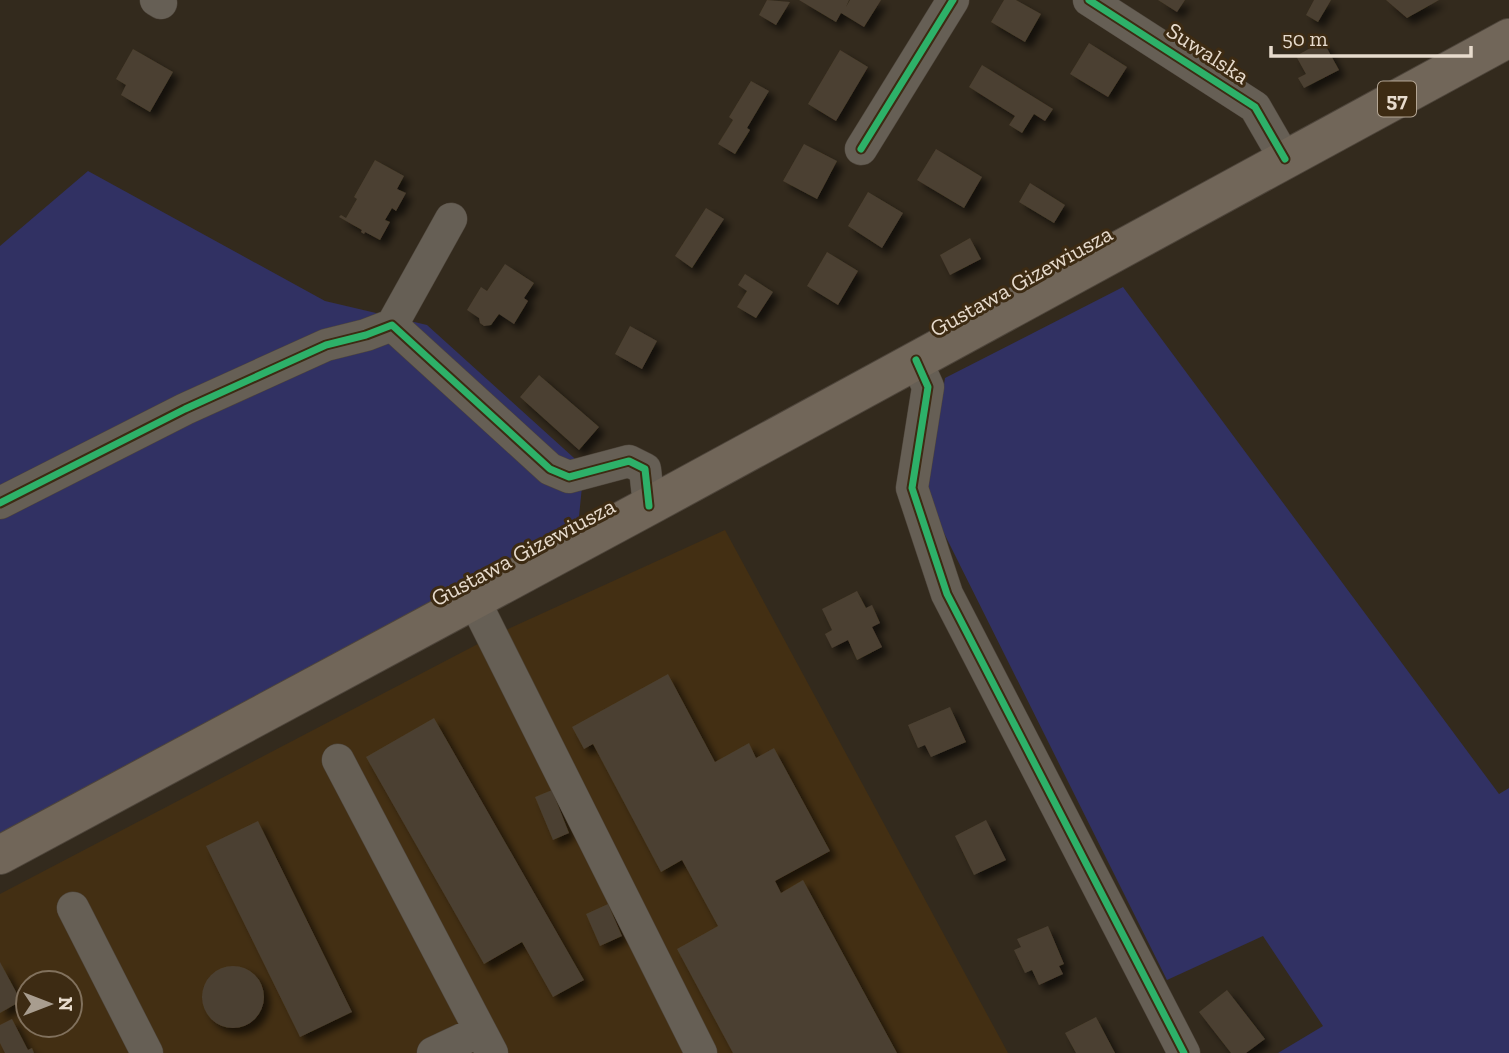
<svg xmlns="http://www.w3.org/2000/svg" width="1509" height="1053" font-family="'Zilla Slab',serif">
  <style>
    .built { fill: #432f13; fill-rule: evenodd }
    .green { fill: #313163 }
    .building { fill: #4c4030; filter: url(#shadow) }
    .lines { fill: none; stroke-linecap: round; stroke-linejoin: round }
    .minor-casing { stroke: #4e453b; stroke-width: 33 }
    .major-casing { stroke: #4e453b; stroke-width: 40 }
    .minor { stroke: #665f55; stroke-width: 32 }
    .major { stroke: #716659; stroke-width: 38 }
    .cycleway-casing { stroke: #3d2b13; stroke-width: 11 }
    .cycleway { stroke: #2db169; stroke-width: 7 }
    .labels { text-anchor: middle; dominant-baseline: central; stroke-width: 6; stroke-linejoin: round; paint-order: stroke }
    .shield { fill: #3d2b13; stroke: #b4a695; stroke-width: 2 }
    .shield-label { font-size: 21px; font-weight: bold; fill: #e7dbcd }
    .street-label { font-size: 23px; fill: #e7dbcd; stroke: #3d2b13 }
  </style>
  <defs>
    <filter id="shadow"><feDropShadow dx="6" dy="6" stdDeviation="3.5" flood-color="#0009"/></filter>
  </defs>
  <rect width="100%" height="100%" fill="#332a1d"/>
  <path class="built" d="M725,530L1008,1053H0V894L495,635ZM28,983H70V1025H28Z"/>
  <path class="green" d="M88,171L325,301L427,325L584,467L578,526L0,834V246Z
    M1123,287L1499,794L1509,788V1053H1278L1323,1026L1263,936L1167,980L926,497L945,378Z"/>
  <path class="building" d="M767,0L790,2L776,25L759,15Z
    M799,0H849L846,7L850,0H881L864,27L841,13L836,22Z
    M1004,0H1016L1041,14L1025,42L991,22Z
    M1158,0H1185L1177,12Z
    M1314,0H1331L1318,22L1306,15Z
    M1386,0H1439L1407,18Z
    M1323,41L1339,70L1304,88L1298,78L1306,74L1296,56Z
    M1089,43L1127,67L1108,97L1070,74Z
    M133,49L173,72L150,112L121,95L126,85L116,79Z
    M840,50L868,67L836,121L808,104Z
    M982,65L1053,109L1045,121L1034,114L1022,133L1009,125L1015,116L969,87Z
    M751,81L769,91L747,128L750,130L735,154L718,144L733,120L729,117Z
    M804,144L837,161L817,199L783,181Z
    M936,149L982,177L964,208L917,180Z
    M375,160L404,176L397,189L406,193L396,211L392,208L385,220L390,222L380,240L365,232L364,234L361,232L362,230L339,217L341,215L346,218L357,199L354,197Z
    M1030,183L1065,205L1054,223L1019,202Z
    M868,192L903,213L882,248L848,226Z
    M706,208L724,219L692,268L675,256Z
    M970,238L981,259L950,275L940,255Z
    M827,252L858,271L838,305L807,286Z
    M505,264L534,283L524,298L528,301L514,324L499,314L491,325L484,326L480,323L479,318L467,310L481,287L487,291Z
    M745,274L773,292L756,318L737,307L747,291L738,285Z
    M630,326L657,341L642,369L615,354Z
    M539,375L599,427L579,450L520,397Z
    M857,591L866,608L872,605L880,623L872,627L882,647L857,660L848,640L832,648L825,634L832,630L822,609Z
    M668,674L715,762L749,743L756,758L774,748L830,851L775,881L781,893L803,880L897,1053H733L677,949L718,926L682,860L661,872L593,744L584,749L572,727Z
    M950,707L966,742L931,757L925,745L918,748L908,725Z
    M434,718L584,980L553,997L522,942L484,964L366,757Z
    M552,790L569,833L553,840L535,797Z
    M986,820L1006,860L974,875L955,836Z
    M258,821L352,1012L300,1037L206,846Z
    M608,904L622,936L600,946L586,914Z
    M1048,926L1064,964L1059,966L1063,974L1039,985L1032,970L1025,973L1014,950L1021,947L1017,939Z
    M0,962L21,1001L0,1013Z
    M202 997a31 31 0 1 1 62 0a31 31 0 1 1-62 0Z
    M1227,990L1265,1039L1246,1053H1231L1199,1012Z
    M1096,1017L1115,1053H1076L1065,1033Z
    M12,1019L28,1050L32,1048L34,1053H5L0,1043V1025Z"/>
  <g class="lines">
    <defs>
      <path id="minor" d="M156,0L161,3
        M1089,0L1255,107L1285,159
        M861,149L953,0
        M392,325L451,219
        M916,360L928,387L912,488L947,594L1184,1053
        M0,503L185,409L326,345L366,335L392,325L550,469L569,477L629,461L645,469L649,506
        M474,600L701,1053
        M338,760L492,1053
        M73,908L147,1053
        M433,1053L480,1031"/>
      <path id="major" d="M0,855L649,506L1509,38"/>
    </defs>
    <use href="#minor" class="minor-casing"/>
    <use href="#major" class="major-casing"/>
    <use href="#minor" class="minor"/>
    <use href="#major" class="major"/>
    <defs>
      <path id="cycleway" d="M1089,0L1255,107L1285,159
        M861,149L953,0
        M916,360L928,387L912,488L947,594L1184,1053
        M0,503L185,409L326,345L366,335L392,325L550,469L569,477L629,461L645,469L649,506"/>
    </defs>
    <use href="#cycleway" class="cycleway-casing"/>
    <use href="#cycleway" class="cycleway"/>
  </g>
  <g class="labels">
    <rect class="shield" x="1378" y="81.5" width="38" height="35" rx="5"/>
    <g class="shield-label">
      <text x="1397" y="99">57</text>
    </g>
    <g class="street-label">
      <text transform="translate(1208 53) rotate(33)">Suwalska</text>
      <text transform="translate(1021 281) rotate(-29)">Gustawa Gizewiusza</text>
      <text transform="translate(523 552) rotate(-28)">Gustawa Gizewiusza</text>
    </g>
  </g>
  <g transform="translate(49 1004) rotate(90)"><circle r="33" fill="#3d2b13" stroke="#81715d" stroke-width="2"/>
  <path d="M0-5L12 26L0 18L-12 26Z" fill="#a89d8f"/>
  <text y="-10" font-size="19" font-weight="bold" text-anchor="middle" fill="#e7dbcd">N</text>
  </g>
  <path d="M1271 46v10h200v-10" fill="none" stroke="#e7dbcd" stroke-width="3.5"/>
  <text x="1282" y="46" font-size="21" fill="#e7dbcd" stroke="#3d2b13" stroke-width="5" paint-order="stroke">50 m</text>
</svg>
